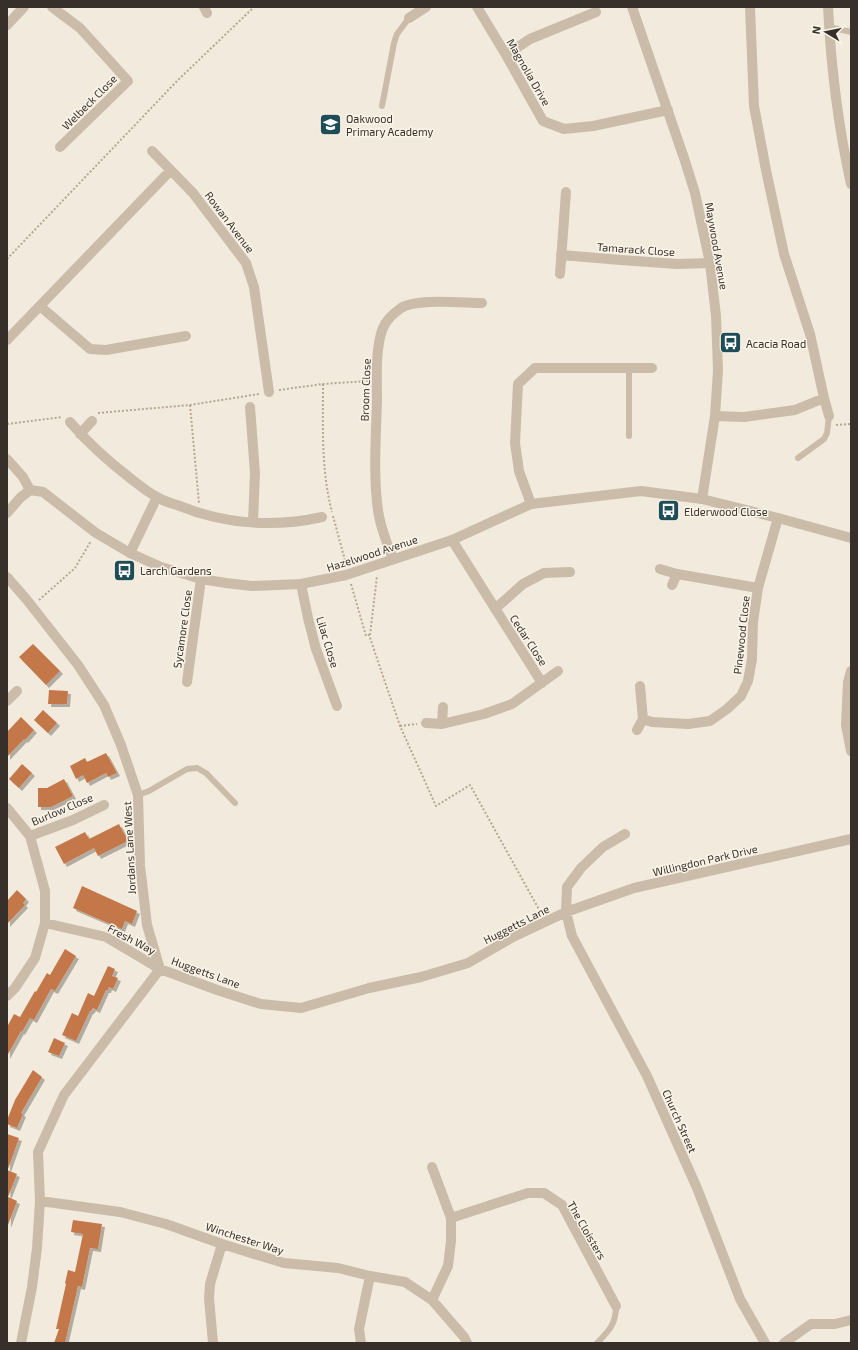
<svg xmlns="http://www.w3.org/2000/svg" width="858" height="1350" font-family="'Exo 2',sans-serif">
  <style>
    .building { fill: #c47748; filter: url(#shadow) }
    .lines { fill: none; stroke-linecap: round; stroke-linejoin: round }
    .path { stroke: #b6a793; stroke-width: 2; stroke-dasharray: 2 2; stroke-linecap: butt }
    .service { stroke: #cabca9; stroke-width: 6 }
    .minor { stroke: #cabca9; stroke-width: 10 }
    .tertiary { stroke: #cabca9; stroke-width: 10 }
    .labels { text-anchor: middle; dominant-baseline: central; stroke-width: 3; stroke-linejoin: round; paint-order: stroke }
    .street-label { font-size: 11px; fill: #372f29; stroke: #faf4e9 }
    .poi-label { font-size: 11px; fill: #372f29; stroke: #faf4e9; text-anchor: start }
  </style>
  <defs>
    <filter id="shadow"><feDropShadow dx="3" dy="3" stdDeviation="0" flood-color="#0004"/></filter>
  </defs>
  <rect width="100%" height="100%" fill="#f2ebdd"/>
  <path class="building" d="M33,644L60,671L46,685L19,657Z
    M49,690L68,691L67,704H48Z
    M43,710L57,723L48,733L34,720Z
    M21,717L34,730L25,740L24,739L7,757V732Z
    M106,753L117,773L108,777L106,773L87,783L83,775L76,779L70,766L85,758L87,762Z
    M22,764L32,773L19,788L9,779Z
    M64,779L73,796L51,807H38V788H47Z
    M119,824L128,841L98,856L94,848L64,864L55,847L85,832L89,839Z
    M82,886L137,911L132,924L125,921L122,929L73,908Z
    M17,890L26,899L23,903L25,905L7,924V901Z
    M65,949L76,956L55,991L51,989L34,1020L30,1018L22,1032L21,1031L7,1056V1027L14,1014L20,1017L35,991L36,992L47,973L50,975Z
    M108,966L115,969L112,976L118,978L113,989L109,987L108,990H106L97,1010L93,1008L91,1011H90L76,1041L62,1035L72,1013L78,1016L88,993L94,996Z
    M54,1038L65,1043L59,1056L48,1052Z
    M33,1070L42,1077L21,1113L23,1114L17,1128L7,1124V1120L15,1100Z
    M7,1134L19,1138L8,1169H7Z
    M7,1170L17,1174L8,1197L17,1201L8,1225Z
    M73,1220L102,1224L98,1249L90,1248L82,1287L78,1286L65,1343H54L59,1329H56L66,1284L65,1283L68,1270L75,1272L83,1234L71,1232Z"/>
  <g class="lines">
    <path class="path" d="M7,259L177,81L254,7
      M323,384C323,427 321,470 332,512
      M279,390L323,384L368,381
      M190,405L199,503
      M98,413L190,405L259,394
      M7,424L62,417
      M836,425L851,424
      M333,516L346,564
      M351,584L366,636L369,635L400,726L436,806L470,785L541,913
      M39,600L75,568L91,541
      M370,635L377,576
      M400,726L417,724"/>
    <path class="service" d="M829,27L851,32
      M382,106L394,43L397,34L409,18
      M629,436V368
      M798,458L824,439L827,433L829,416
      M138,795L149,791L187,769L197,768L206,773L235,803
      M597,1343C609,1331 616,1324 616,1306"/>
    <path class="minor" d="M52,7L80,28L128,81L60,147
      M204,7L207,13
      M477,7L506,55L543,121L564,129L593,126L668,110
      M632,7L685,161L695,193L710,263L716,316L718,370L715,416L702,499
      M750,7L754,106L766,170L784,254L810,334L824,398L829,416
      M409,18L426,7
      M7,25L24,7
      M506,55L530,39L596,12
      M152,151L193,193L246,263L254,287L269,392
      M561,255L621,260L677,264L710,263
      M560,274L566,192
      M41,307L90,349L106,350L186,336
      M7,340L170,171
      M250,407L255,473L253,522
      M715,416L744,417L795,410L824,398
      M70,422C88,443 108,461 130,478C138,484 147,492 157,497C163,501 170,503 177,505C224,524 273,528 322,517
      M80,434L92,421
      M531,504L519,471L515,443L518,384L535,368H652
      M452,540L542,683
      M130,553L157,497
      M393,559C387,543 380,527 378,510C373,474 376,437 377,400C377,380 375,347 383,328C386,320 394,313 401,308C416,298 463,303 482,303
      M660,569L677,574L758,588
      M7,577L27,600L78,665L104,705L121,745L138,795L140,865L147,925L160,969
      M301,584L308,618L316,649L337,706
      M672,585L677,574
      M495,609L523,584L544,573L570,572
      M851,671L848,682L846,725L851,751
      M187,682L201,579
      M640,686L643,719L652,722L688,724L710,721L727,709L741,696L748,681L752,659L753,622L758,588L778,518
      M7,701L17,691
      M426,723L442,724L484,714L512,704L558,671
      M442,724L443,707
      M637,730L643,719
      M7,808L30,836L45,891V923L35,958L15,988L7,996
      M625,834L603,847L581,868L567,887L566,912L572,936L647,1076L697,1188L740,1299L765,1343
      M30,836L73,820L104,805
      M45,923L106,937L160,969L220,991L261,1004L301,1008L369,988L421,977L468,963L513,937L566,912L634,888L851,839
      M432,1167L451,1218V1241L448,1266L432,1300
      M40,1201L120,1212L166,1224L222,1244L284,1263L338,1268L370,1276L405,1282L432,1300L464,1337L467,1343
      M451,1218L528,1193H544L562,1205L616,1306
      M21,1343L32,1287L37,1248L40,1201L38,1152L64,1095L160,969
      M213,1343L209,1298L210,1284L222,1244
      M361,1343L359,1329L370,1276
      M784,1343L811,1324H835L851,1320"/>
    <path class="tertiary" d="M828,7C831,67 838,126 851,184
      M7,459L23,477L30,490L43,492L96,533L130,553L161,567L201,579L226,583L252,586L301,584L346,575L452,540L531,504L641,491L702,499L778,518L851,538
      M7,513L20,498L30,490"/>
  </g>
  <defs>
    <symbol id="school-square" viewBox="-11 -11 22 22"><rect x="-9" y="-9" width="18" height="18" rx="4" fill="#1e4d58" stroke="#faf4e9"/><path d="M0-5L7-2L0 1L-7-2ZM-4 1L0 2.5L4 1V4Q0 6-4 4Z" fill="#fff"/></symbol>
    <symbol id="bus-square" viewBox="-11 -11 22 22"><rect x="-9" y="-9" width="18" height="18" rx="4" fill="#1e4d58" stroke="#faf4e9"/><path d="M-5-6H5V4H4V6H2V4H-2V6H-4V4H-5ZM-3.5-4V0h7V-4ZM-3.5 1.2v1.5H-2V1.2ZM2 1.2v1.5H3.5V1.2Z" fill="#fff"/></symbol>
  </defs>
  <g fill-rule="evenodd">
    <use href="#school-square" x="318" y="112" width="25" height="25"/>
    <use href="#bus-square" x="718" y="330" width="25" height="25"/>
    <use href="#bus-square" x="656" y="498" width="25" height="25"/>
    <use href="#bus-square" x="112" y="558" width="25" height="25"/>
  </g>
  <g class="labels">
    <g class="street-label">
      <text transform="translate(529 72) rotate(60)">Magnolia Drive</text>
      <text transform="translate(89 102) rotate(-45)">Welbeck Close</text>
      <text transform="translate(230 222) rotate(53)">Rowan Avenue</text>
      <text transform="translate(717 246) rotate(80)">Maywood Avenue</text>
      <text transform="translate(636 249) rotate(4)">Tamarack Close</text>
      <text transform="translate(365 390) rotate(-88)">Broom Close</text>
      <text transform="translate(372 553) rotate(-18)">Hazelwood Avenue</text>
      <text transform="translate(182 629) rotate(-82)">Sycamore Close</text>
      <text transform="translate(741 635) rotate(-84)">Pinewood Close</text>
      <text transform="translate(529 640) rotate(57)">Cedar Close</text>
      <text transform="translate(328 642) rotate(73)">Lilac Close</text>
      <text transform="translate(62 809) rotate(-23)">Burlow Close</text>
      <text transform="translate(129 848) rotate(-93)">Jordans Lane West</text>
      <text transform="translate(705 860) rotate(-13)">Willingdon Park Drive</text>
      <text transform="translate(516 924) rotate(-27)">Huggetts Lane</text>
      <text transform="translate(132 939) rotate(28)">Fresh Way</text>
      <text transform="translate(206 972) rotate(20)">Huggetts Lane</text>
      <text transform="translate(680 1121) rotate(66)">Church Street</text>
      <text transform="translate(587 1230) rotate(60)">The Cloisters</text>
      <text transform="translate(245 1238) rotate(18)">Winchester Way</text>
    </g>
    <g class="poi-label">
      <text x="346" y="118">Oakwood<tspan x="346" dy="13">Primary Academy</tspan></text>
      <text x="746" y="343">Acacia Road</text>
      <text x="684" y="511">Elderwood Close</text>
      <text x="140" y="570">Larch Gardens</text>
    </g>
  </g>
  <rect width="858" height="1350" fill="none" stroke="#372f29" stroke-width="16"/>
  <g transform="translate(826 32) rotate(280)" stroke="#faf4e9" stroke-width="3" paint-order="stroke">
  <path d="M0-3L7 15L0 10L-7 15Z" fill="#372f29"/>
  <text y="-6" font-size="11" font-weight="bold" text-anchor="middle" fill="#372f29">N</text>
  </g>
</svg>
